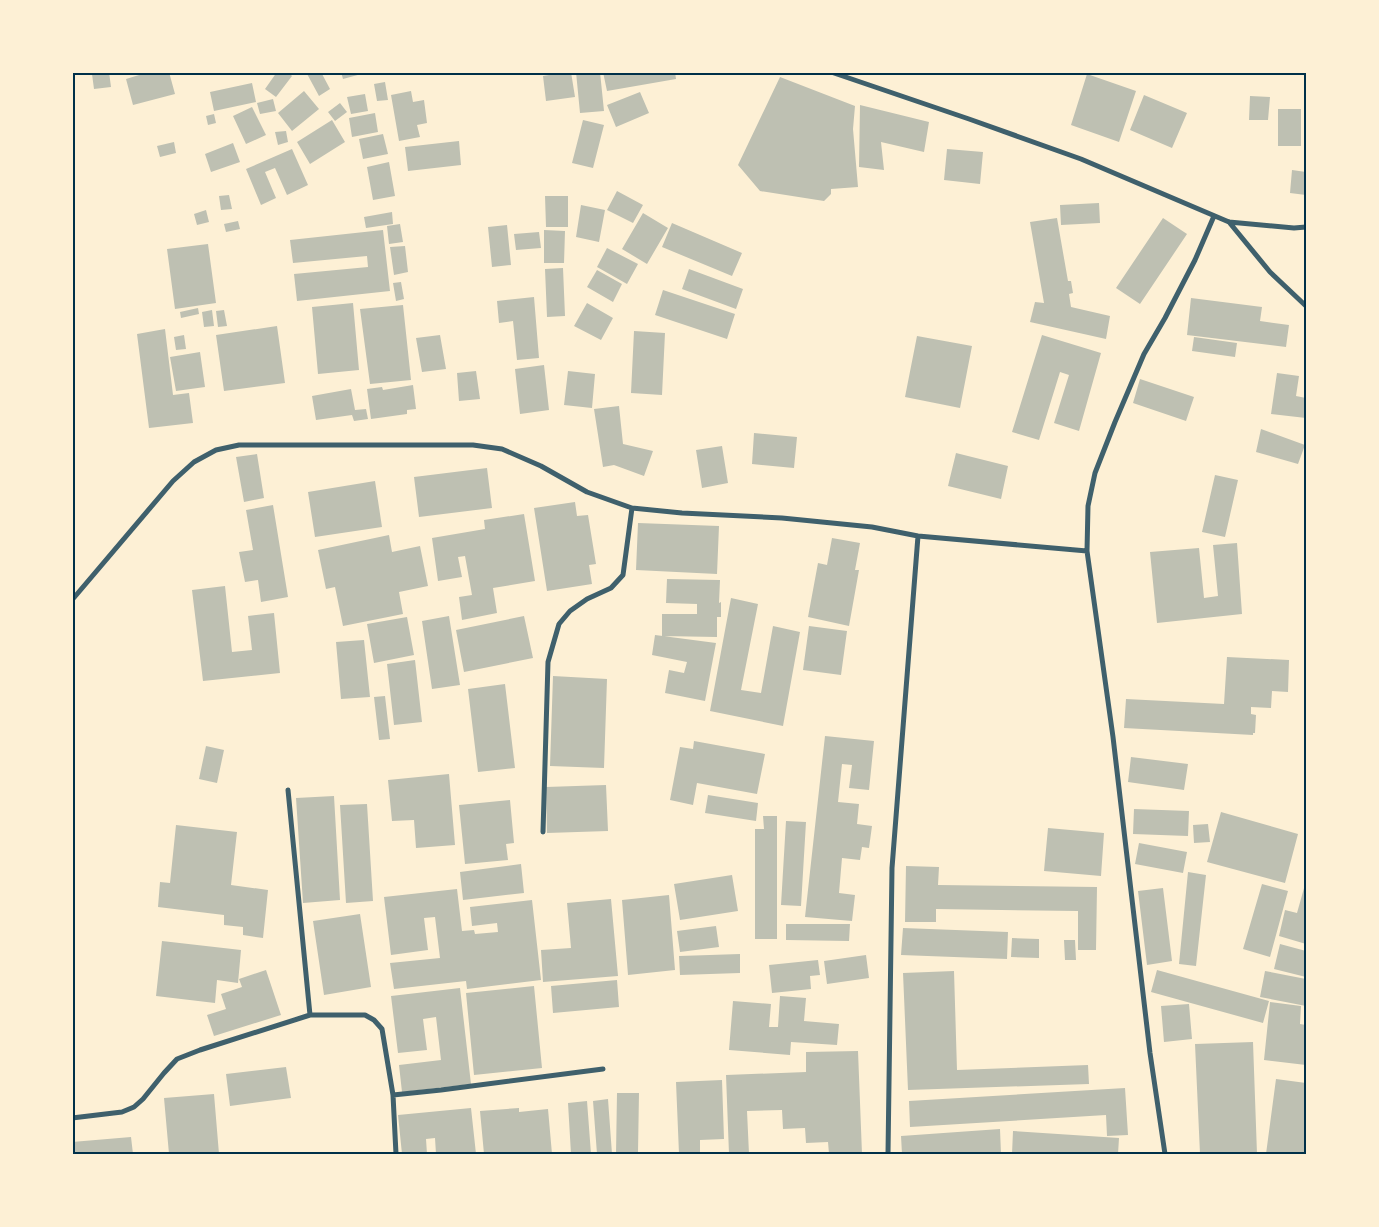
<svg xmlns="http://www.w3.org/2000/svg" width="1379" height="1227" font-family="'Source Serif 4',serif">
  <style>
    .building { fill: #bec0b2 }
    .lines { fill: none; stroke-linecap: round; stroke-linejoin: round }
    .minor { stroke: #3f606c; stroke-width: 5 }
    .neatline { fill: none; stroke: #003049; stroke-width: 2 }
  </style>
  <rect width="100%" height="100%" fill="#fdf0d5"/>
  <path class="building" d="M104,72H109L111,87L94,89L92,74Z
    M149,72H169L175,94L133,105L126,79Z
    M277,72H288L292,76L276,97L265,89Z
    M306,72H321L330,89L319,96Z
    M341,72H365V73L343,79Z
    M567,72H571L575,97L546,101L543,76Z
    M576,72H600L604,111L580,113Z
    M603,72H675L676,79L607,91Z
    M1087,74L1136,91L1119,142L1071,125Z
    M780,77L855,106L853,129L858,187L831,189V194L824,201L760,191L738,165Z
    M385,82L388,100L377,101L374,84Z
    M252,83L256,102L214,111L210,92Z
    M304,91L319,109L292,131L278,113Z
    M411,91L413,102L424,100L427,123L417,125L420,137L399,141L391,95Z
    M640,92L649,113L616,127L607,105Z
    M365,94L368,111L351,114L347,97Z
    M1144,95L1187,113L1172,148L1130,130Z
    M1250,96L1270,97L1268,120H1249Z
    M273,99L276,111L260,114L257,103Z
    M340,103L347,112L335,121L328,112Z
    M860,105L929,122L924,152L881,142L884,170L859,167Z
    M252,107L266,135L246,144L233,116Z
    M1278,109H1301V146H1278Z
    M375,113L378,132L352,137L349,118Z
    M214,114L216,123L208,125L206,116Z
    M332,120L345,142L310,164L297,142Z
    M583,120L604,125L593,168L572,163Z
    M286,131L288,142L278,145L275,132Z
    M383,134L388,154L363,159L359,139Z
    M459,141L461,165L408,171L405,147Z
    M174,142L176,153L160,157L157,146Z
    M233,143L240,162L211,172L205,154Z
    M292,149L308,185L287,195L275,168L265,172L276,198L261,205L246,169Z
    M947,149L983,152L980,184L944,180Z
    M389,162L395,196L373,200L367,167Z
    M1292,170L1306,172V195L1290,193Z
    M617,191L643,205L633,223L607,210Z
    M229,195L232,209L221,210L219,196Z
    M545,196H568V227H546Z
    M1099,203L1100,223L1061,225L1060,205Z
    M581,205L605,210L599,242L576,237Z
    M206,210L209,222L197,225L194,214Z
    M392,212L393,224L366,228L364,217Z
    M643,213L668,228L647,264L622,249Z
    M1057,218L1068,281H1071L1073,293L1069,294L1071,307L1110,316L1106,339L1030,322L1035,302L1044,303L1030,222Z
    M1163,218L1187,234L1140,304L1116,288Z
    M238,221L240,229L226,232L224,224Z
    M672,223L742,253L732,276L662,247Z
    M400,224L403,242L389,244L387,226Z
    M507,225L511,265L492,267L488,227Z
    M383,230L390,291L297,301L294,274L368,267L367,256L293,263L290,240Z
    M544,230L565,231L564,263H544Z
    M539,232L541,248L516,250L514,234Z
    M208,244L216,303L175,309L167,249Z
    M405,246L408,272L394,275L390,247Z
    M607,248L638,264L627,284L597,267Z
    M563,268L565,316L547,317L545,269Z
    M689,269L743,289L736,309L682,289Z
    M597,270L622,284L613,302L587,287Z
    M401,282L404,299L396,301L393,283Z
    M663,290L735,314L727,339L655,315Z
    M534,297L539,358L517,360L513,321L499,323L497,301Z
    M1191,298L1262,307L1260,321L1289,325L1286,347L1187,335Z
    M353,303L359,370L318,374L312,307Z
    M587,303L613,318L601,340L574,326Z
    M403,305L411,380L370,384L360,309Z
    M198,308L199,314L181,318L180,312Z
    M212,310L214,326L204,327L202,312Z
    M224,310L227,326L218,327L216,311Z
    M277,326L285,383L224,391L216,335Z
    M165,329L173,395L189,393L193,423L149,428L137,334Z
    M634,331L665,333L662,395L631,393Z
    M184,335L186,349L176,350L174,337Z
    M440,335L446,369L422,372L416,338Z
    M1042,335L1101,353L1079,431L1054,423L1069,375L1060,372L1039,440L1012,432Z
    M917,336L972,346L960,408L905,397Z
    M1194,337L1237,343L1235,357L1192,351Z
    M200,352L205,387L176,391L170,357Z
    M544,365L549,410L520,414L515,369Z
    M476,371L480,399L459,401L457,373Z
    M568,371L595,374L592,408L564,405Z
    M1277,373L1299,376L1296,396L1306,398V418L1271,414Z
    M1140,379L1194,397L1186,421L1133,403Z
    M413,385L416,409L407,410V414L371,419L367,389L382,387L383,390Z
    M351,389L355,410L366,409L368,419L354,421L352,415L316,420L312,396Z
    M619,406L623,444L653,451L644,476L614,465L603,467L594,409Z
    M1261,429L1305,445L1298,464L1256,452Z
    M754,433L797,437L794,468L752,464Z
    M722,446L728,483L702,488L696,450Z
    M956,453L1008,466L1001,499L948,486Z
    M257,454L264,498L244,502L236,457Z
    M487,468L492,508L419,517L414,477Z
    M1215,475L1238,480L1225,537L1202,532Z
    M375,481L382,527L315,537L308,492Z
    M575,502L577,516L588,515L596,564L589,565L592,584L547,591L534,508Z
    M273,505L288,597L261,602L258,580L245,582L239,552L253,550L246,510Z
    M524,514L535,581L493,588L497,613L462,620L459,597L472,595L465,556L458,557L462,577L438,581L432,538L485,529L484,520Z
    M638,523L719,526L717,574L636,570Z
    M389,535L392,552L420,546L428,586L399,592L403,614L343,626L335,587L326,589L318,550Z
    M832,538L860,543L855,570H859L849,626L808,617L818,563L827,565Z
    M1237,543L1242,614L1157,623L1150,552L1199,548L1204,598L1218,596L1213,545Z
    M667,579L720,580L719,603L721,602V617H717V637L662,636V614H697V604L666,603Z
    M225,586L232,652L252,650L248,616L274,613L280,673L203,681L192,590Z
    M731,598L758,604L741,690L761,693L773,626L800,632L783,726L710,711Z
    M449,616L460,685L432,689L422,621Z
    M524,616L533,658L464,672L456,630Z
    M407,617L414,655L374,663L367,624Z
    M809,626L847,631L841,675L803,670Z
    M655,635L716,643L705,701L665,693L669,670L684,673L687,662L652,655Z
    M364,640L370,697L341,699L336,642Z
    M1227,657L1289,660L1288,692L1272,691L1271,708L1251,707V714L1256,715L1255,733H1253V735L1124,728L1126,699L1224,704Z
    M415,660L422,722L394,725L387,664Z
    M553,676L607,679L604,768L550,766Z
    M505,684L515,768L478,772L468,689Z
    M385,696L390,739L379,740L374,697Z
    M825,736L874,741L869,790L849,788L852,765L842,764L838,802L859,804L857,824L872,826L869,848L862,847L860,860L842,858L839,893L855,895L852,921L805,917Z
    M694,741L765,754L757,794L697,783L693,805L670,800L680,747L693,749Z
    M206,746L224,750L217,783L199,779Z
    M1131,757L1188,764L1184,790L1128,782Z
    M449,774L455,845L416,848L414,820L392,821L388,780Z
    M606,785L608,831L547,833L546,787Z
    M708,795L758,803L756,821L705,813Z
    M334,796L340,900L303,903L296,798Z
    M510,800L514,843L506,844L508,860L465,864L459,805Z
    M367,804L373,901L346,903L340,805Z
    M1134,809L1189,811L1188,836L1133,834Z
    M1221,812L1298,834L1285,883L1207,862Z
    M763,816H777V939H755V829H764Z
    M786,821L806,822L801,906L781,905Z
    M1208,824L1210,842L1194,843L1193,825Z
    M176,825L237,832L231,885L268,890L263,938L243,935V927L224,925V915L158,907L160,882L170,883Z
    M1048,828L1104,833L1101,876L1044,871Z
    M1139,843L1187,852L1183,873L1135,864Z
    M521,864L524,893L463,900L460,872Z
    M906,866L939,867L938,885L1097,887L1096,950H1078V911L936,909V922H905Z
    M1188,872L1206,875L1196,966L1179,964Z
    M732,875L738,911L680,920L674,884Z
    M1306,881V944L1279,936L1285,910L1297,913Z
    M1262,884L1288,891L1270,957L1243,949Z
    M1163,888L1172,961L1147,965L1138,891Z
    M457,889L462,931L474,930L475,934L498,932L497,923L472,926L470,907L532,900L541,980L467,989L466,981L394,989L390,963L440,958L435,917L424,918L428,950L391,955L384,897Z
    M669,895L675,970L628,975L622,900Z
    M611,899L618,976L543,982L541,950L571,948L567,903Z
    M360,914L371,987L324,995L313,921Z
    M786,924H850L849,941L786,940Z
    M716,926L719,947L680,952L677,931Z
    M903,928L1008,932L1007,959L901,955Z
    M1012,938L1039,939V958L1011,957Z
    M1064,940H1075L1076,960H1065Z
    M162,941L241,950L238,983L217,980L215,1003L156,996Z
    M1280,944L1306,951V977L1274,969Z
    M740,954V973L680,975L679,956Z
    M866,955L869,978L827,984L824,961Z
    M818,960L820,975L810,976L811,989L772,993L769,965Z
    M266,970L281,1015L214,1036L207,1015L226,1009L221,994L242,987L239,979Z
    M1157,970L1269,1001L1263,1023L1151,992Z
    M954,971L957,1070L1088,1065L1089,1084L908,1090L903,973Z
    M1265,971L1306,979V1006L1260,997Z
    M617,980L619,1007L553,1013L551,986Z
    M534,986L542,1068L474,1075L466,993Z
    M460,988L471,1084L402,1092L399,1065L441,1060L436,1017L423,1019L427,1050L398,1053L391,996Z
    M780,996L806,998L804,1021L839,1024L837,1045L791,1042L790,1055L729,1050L733,1001L771,1004L769,1027H778Z
    M1270,1002L1301,1006L1300,1024L1306,1025V1065L1264,1060Z
    M1189,1004L1192,1039L1164,1042L1161,1006Z
    M1253,1042L1257,1154H1200L1195,1044Z
    M858,1051L862,1154H829L828,1142L806,1143L805,1128L783,1129L782,1110L747,1111L749,1154H729L726,1075L806,1072V1052Z
    M286,1067L291,1098L230,1106L226,1074Z
    M1276,1079L1306,1083V1154H1266Z
    M722,1080L724,1139L700,1140V1154H679L676,1082Z
    M1125,1088L1128,1135L1107,1136L1106,1115L910,1127L909,1101Z
    M617,1093H639L638,1152H658V1154H616Z
    M214,1094L219,1154H169L164,1098Z
    M608,1099L612,1154H597L593,1101Z
    M587,1101L591,1154H571L568,1103Z
    M471,1108L476,1154H436L435,1138L426,1139L427,1154H402L398,1115Z
    M519,1108V1112L548,1109L552,1154H484L480,1111Z
    M1000,1129L1001,1154H902L901,1136Z
    M1013,1131L1119,1138L1118,1154H1012Z
    M131,1137L133,1154H72V1142Z"/>
  <g class="lines">
    <path class="minor" d="M831,72L969,119L1081,159L1229,222L1294,228L1306,227
      M1229,222L1270,272L1306,306
      M72,600L173,481L194,462L216,450L239,445H473L502,449L541,466L587,492L632,508L682,513L782,518L872,527L918,536L1087,551
      M288,790L310,1015
      M543,832L548,662L559,624L570,611L587,599L611,588L623,575L632,508
      M393,1095L441,1090L603,1069
      M72,1118L122,1112L134,1107L143,1099L164,1073L177,1059L200,1050L310,1015H365L374,1020L382,1029L393,1095L396,1154
      M888,1154L892,868L918,536
      M1165,1154L1150,1053L1113,737L1087,551L1088,506L1095,473L1115,422L1144,354L1165,318L1195,260L1214,216"/>
  </g>
  <rect width="1379" height="1227" fill="none" stroke="#fdf0d5" stroke-width="148"/>
  <rect x="74" y="74" width="1231" height="1079" class="neatline"/>
</svg>
